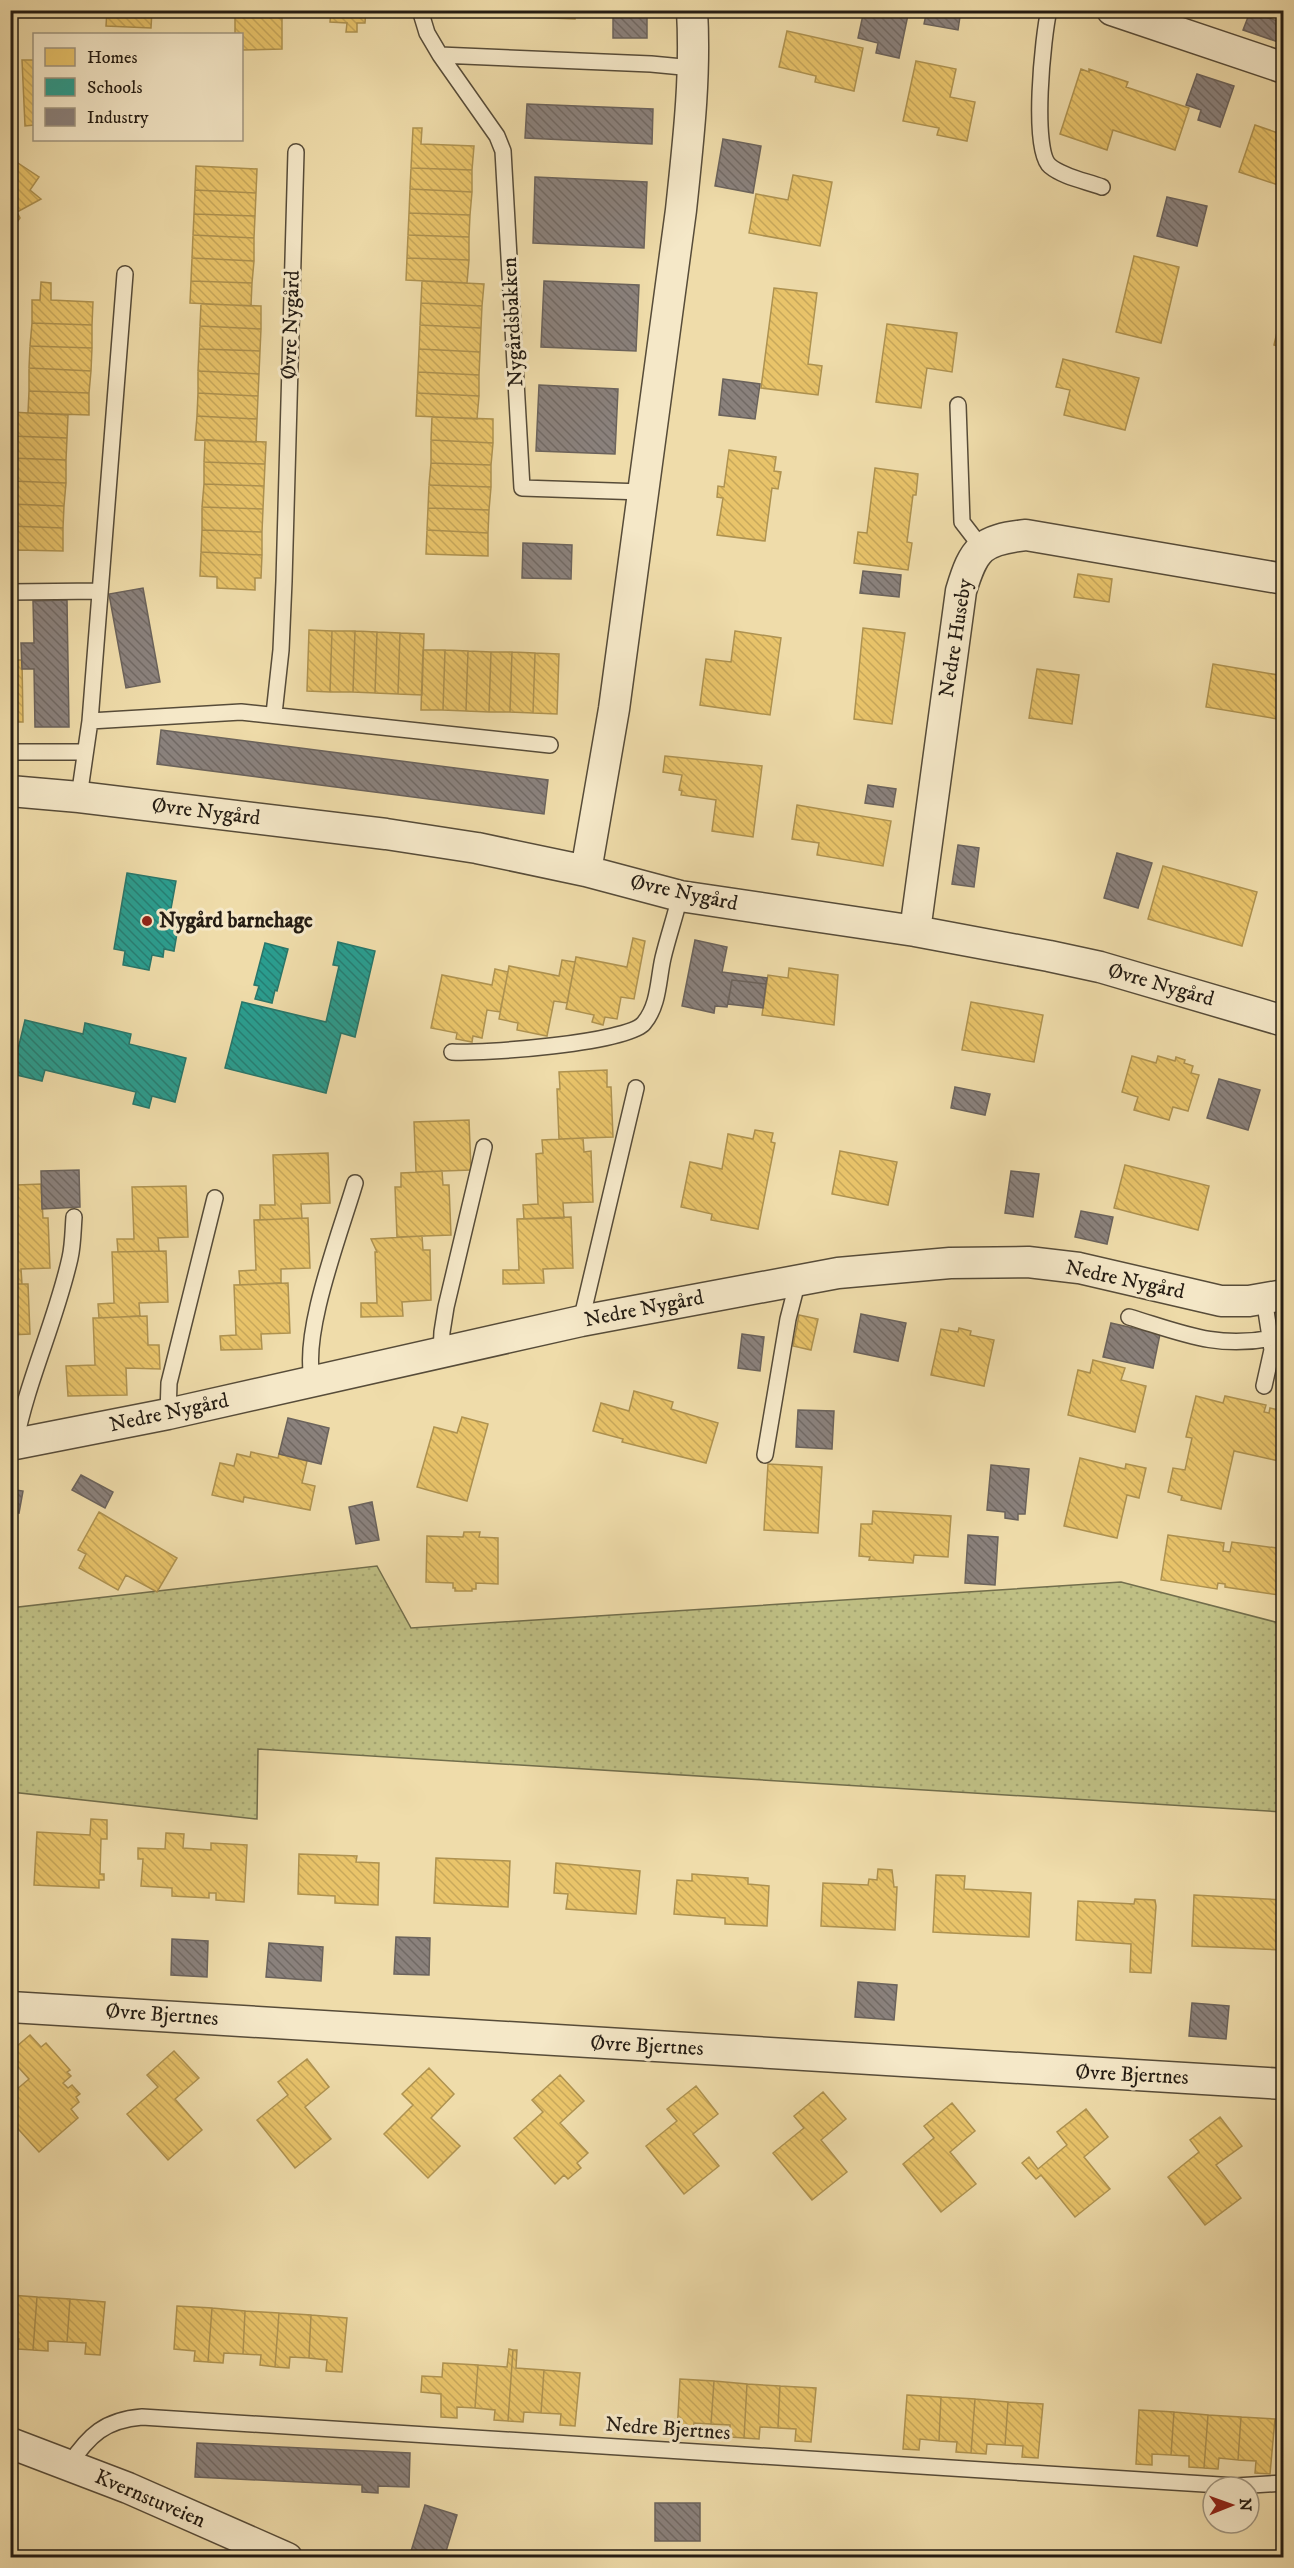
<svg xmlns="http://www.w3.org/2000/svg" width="1294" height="2568" font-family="'IM FELL DW Pica',serif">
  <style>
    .grass { fill: url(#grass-dots); stroke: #726e4c; stroke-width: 1.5 }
    .homes { fill: url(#homes-back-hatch); stroke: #ae9250; stroke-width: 1.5 }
    .schools { fill: url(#schools-back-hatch); stroke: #28766a; stroke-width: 1.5 }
    .industry { fill: url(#industry-back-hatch); stroke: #6b635c; stroke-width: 1.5 }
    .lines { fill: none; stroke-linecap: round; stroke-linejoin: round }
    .service-casing { stroke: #574c39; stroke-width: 18 }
    .minor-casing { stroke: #574c39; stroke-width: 33 }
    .service { stroke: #f5e8c8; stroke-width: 15 }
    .minor { stroke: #f5e8c8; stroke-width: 30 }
    .poi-dot { fill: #8f2418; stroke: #f5e8c8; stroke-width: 2 }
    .labels { text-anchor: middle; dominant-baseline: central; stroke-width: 6; stroke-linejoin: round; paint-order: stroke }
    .street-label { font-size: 21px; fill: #241c13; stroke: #f5e8c8 }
    .poi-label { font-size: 21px; font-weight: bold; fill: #241c13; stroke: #f5e8c8; text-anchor: start }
  </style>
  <defs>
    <pattern id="grass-dots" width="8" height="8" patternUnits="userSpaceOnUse" patternTransform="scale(1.5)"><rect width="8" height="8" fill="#bfbf84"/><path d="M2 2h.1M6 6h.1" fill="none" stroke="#a4a471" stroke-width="1.8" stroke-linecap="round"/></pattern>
    <pattern id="homes-back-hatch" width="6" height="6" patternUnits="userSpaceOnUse" patternTransform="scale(1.5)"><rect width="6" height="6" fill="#e9c46a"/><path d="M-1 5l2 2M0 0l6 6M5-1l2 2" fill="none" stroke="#c8a85b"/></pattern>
    <pattern id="schools-back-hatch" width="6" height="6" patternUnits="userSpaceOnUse" patternTransform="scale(1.5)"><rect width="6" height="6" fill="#2a9d8f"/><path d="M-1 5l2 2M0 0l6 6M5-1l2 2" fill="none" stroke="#247f74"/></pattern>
    <pattern id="industry-back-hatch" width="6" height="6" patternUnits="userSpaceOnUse" patternTransform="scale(1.5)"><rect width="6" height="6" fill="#8a817c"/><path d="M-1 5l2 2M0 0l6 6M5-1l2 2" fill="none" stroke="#716964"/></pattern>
  </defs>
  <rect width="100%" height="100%" fill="#efdcaa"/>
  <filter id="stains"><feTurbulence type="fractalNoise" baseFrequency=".00333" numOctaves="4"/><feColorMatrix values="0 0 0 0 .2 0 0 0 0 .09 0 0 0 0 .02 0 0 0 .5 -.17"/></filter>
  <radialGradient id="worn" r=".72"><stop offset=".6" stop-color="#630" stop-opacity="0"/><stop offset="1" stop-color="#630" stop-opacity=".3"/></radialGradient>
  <path class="grass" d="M377,1566L411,1628L1121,1582L1283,1624V1812L258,1749L257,1819L11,1792L10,1608Z"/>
  <path class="homes" d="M107,10H152L151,28L106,26Z
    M235,10H282V49L242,50V34H235Z
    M331,10H366L365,23H357V32H346L347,23L330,22Z
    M437,10H460V15H437Z
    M460,10H484V16L460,15Z
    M484,10H506L505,17L484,16Z
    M506,10H528L527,17H505Z
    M528,10H551V18L527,17Z
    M551,10H575V19L551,18Z
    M787,31L863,48L854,91L815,82L816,76L779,67Z
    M22,60H34V125L25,126Z
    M916,61L956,69L950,97L975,102L967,141L937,135L939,128L903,121Z
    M1081,69L1089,72V69L1128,82L1126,87L1189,108L1175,150L1113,130L1107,150L1060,134Z
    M1255,125L1284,135V187L1239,172Z
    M413,128H422L421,144L474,146L472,170L411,168Z
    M15,161L39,177L30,190L41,199L17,212L20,218L10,232V168Z
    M196,166L257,169L256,193L195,190Z
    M411,168L472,170V192L410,189Z
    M793,175L832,182L820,246L749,233L756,194L788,200Z
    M410,189L472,192L470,215L409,213Z
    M195,190L256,193L255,216L194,214Z
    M409,213L470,215L469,237L408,235Z
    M194,214L255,216L254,238L193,235Z
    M193,235L254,238V261L192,258Z
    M408,235L469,237V260L407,258Z
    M1134,256L1179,267L1161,343L1116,332Z
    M192,258L254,261L252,283L191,281Z
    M407,258L469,260L467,283L406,280Z
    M191,281L252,283L251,306L190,303Z
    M422,281L484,284L482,306L421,303Z
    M41,282L51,283V300L93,302L92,325L32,323V300H40Z
    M774,288L817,293L808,364L822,366L818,395L761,388Z
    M421,303L482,306L481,328L420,325Z
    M1284,303V348L1274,345Z
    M201,304L261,306V329L200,326Z
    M32,323L92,325V348L30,346Z
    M887,324L957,333L952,372L927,368L921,408L876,402Z
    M420,325L481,328L480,352L419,349Z
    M200,326L261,329L260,351L199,349Z
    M30,346L92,348L91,371L29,368Z
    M199,349L260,351L259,374L198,371Z
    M419,349L480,352L479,375L418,372Z
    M1063,359L1139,378L1125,430L1064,415L1070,390L1056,387Z
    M29,368L91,371L89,393L29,391Z
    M198,371L259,374L258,396L198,393Z
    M418,372L479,375V396L417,393Z
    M29,391L89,393V415L28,413Z
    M198,393L258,396L257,419L197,416Z
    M417,393L479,396L477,419L416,416Z
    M10,412L68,415L67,438L10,436Z
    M197,416L257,419L256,442L195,440Z
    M432,417L493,419V443L431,440Z
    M10,436L67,438L66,460L10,458Z
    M205,440L266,442L265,464L204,462Z
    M431,440L493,443L491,465L431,463Z
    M729,450L776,457L774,471L781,472L778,489L772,488L765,541L717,535L723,498L717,497L718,486L724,487Z
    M10,458L66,460V483L10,481Z
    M204,462L265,464L264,486L204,484Z
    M431,463L491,465V487L429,485Z
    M875,468L918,474L916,495H913L907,542L912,543L908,570L854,563L858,532L867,533Z
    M10,481L66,483L64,506L10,504Z
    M204,484L264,486L263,509L202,507Z
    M429,485L491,487L489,510L428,508Z
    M10,504L64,506L63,528L10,526Z
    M202,507L263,509L262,532L202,530Z
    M428,508L489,510L488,533L427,530Z
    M10,526L63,528V551L16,550V555H10Z
    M202,530L262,532V555L201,552Z
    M427,530L488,533V556L426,554Z
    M201,552L262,555L261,578H255V590L217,588V577L200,576Z
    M1078,574L1112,579L1109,602L1074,597Z
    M1283,615H1284V660H1280Z
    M863,628L905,633L892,724L854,719Z
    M309,630L332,631L330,692L307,691Z
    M332,631H355L353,692H330Z
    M355,631L377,632L375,693L353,692Z
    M735,631L781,638L770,715L700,705L706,659L731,662Z
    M377,632L400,633L398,694L375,693Z
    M400,633L424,634L422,695L398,694Z
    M423,650H445L443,710H421Z
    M445,650L468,651L466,711L443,710Z
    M468,651L491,652L489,712L466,711Z
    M491,652H512L510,712H489Z
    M512,652L535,653L533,713L510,712Z
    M535,653L559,654L557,714L533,713Z
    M10,660H22L23,722H10Z
    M1213,664L1284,676V720L1206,707Z
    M1037,669L1079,675L1072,724L1029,718Z
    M665,756L762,766L753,837L712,831L716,800L681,795L682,791L679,790L682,775L663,772Z
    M797,805L891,821L883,866L817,855L819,843L792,839Z
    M1163,866L1257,892L1242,946L1148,919Z
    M633,938L645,941L634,999L621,997L617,1019L605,1017L603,1025L592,1022L594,1015L566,1009L576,957L627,967Z
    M562,960L575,962L567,1003L554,1001L547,1036L517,1030L518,1023L499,1019L509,966L559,976Z
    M789,968L838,975L834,1025L762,1015L768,975L788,978Z
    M495,969L508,972L500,1012L487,1010L482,1038L473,1036L472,1042L456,1039L457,1033L431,1028L442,975L492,985Z
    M971,1002L1043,1015L1034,1062L962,1050Z
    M1132,1056L1156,1063L1158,1056L1175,1061L1176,1057L1185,1060L1184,1063L1193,1066L1191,1073L1199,1075L1188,1111L1173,1107L1169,1120L1134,1110L1138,1097L1122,1092Z
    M607,1070V1087H611L613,1137L559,1139L557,1089H560L559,1072Z
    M469,1120L471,1170L416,1172L414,1122Z
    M755,1130L773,1133L771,1142L775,1143L758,1229L711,1220L712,1214L681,1207L690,1162L722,1169L728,1134L753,1139Z
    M583,1138L584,1152L591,1151L593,1202L563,1203L564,1218L524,1219L523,1205L538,1204L536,1154L543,1153L542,1140Z
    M840,1151L897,1162L888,1205L832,1194Z
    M328,1153L330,1203L301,1204L302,1218L260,1220V1205H275L273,1155Z
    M1125,1165L1209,1186L1198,1230L1114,1208Z
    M442,1171L443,1185H449L451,1235L397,1237L395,1187H401V1173Z
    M41,1184L43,1218H48L50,1268L21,1269L22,1284H10V1191L17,1190V1185Z
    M186,1186L188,1237L158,1238L159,1251L118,1252L117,1239H134L132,1187Z
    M571,1217L573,1268L543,1269L544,1283L503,1284V1270H519L517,1219Z
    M308,1218L310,1268L281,1269V1283L240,1285L239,1271L256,1270L254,1220Z
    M422,1236L423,1250H430L431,1300L402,1302L403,1316L361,1317V1303H377L375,1252H377L371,1239Z
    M166,1251L168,1302L139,1303L140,1316L99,1318L98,1304L114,1303L112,1252Z
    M288,1283L290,1333L261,1334L262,1349L221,1350L220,1336L236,1335L234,1285Z
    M10,1284H28L30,1334L10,1335Z
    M799,1315L818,1319L811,1350L793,1346Z
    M147,1316L148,1345H159L160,1369L126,1368L127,1395L68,1396L66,1366L95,1365L93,1318Z
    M959,1328L971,1331L970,1335L994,1340L984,1386L931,1375L941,1329L958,1332Z
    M1093,1360L1125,1368L1121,1380L1146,1386L1135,1432L1068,1415L1078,1370L1090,1373Z
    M634,1391L673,1402L671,1409L718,1423L706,1463L622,1442L623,1439L593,1431L601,1403L629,1411Z
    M1196,1396L1223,1403L1225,1396L1266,1405L1264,1412L1269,1413L1270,1408L1284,1411L1283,1462L1234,1451L1221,1509L1181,1500L1182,1496L1168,1492L1173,1468L1185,1470L1192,1438L1186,1437Z
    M462,1417L488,1424L467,1501L417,1487L434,1427L457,1433Z
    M251,1452L278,1458L279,1454L307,1461L302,1483L315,1486L310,1510L244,1497L243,1502L212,1495L220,1463L234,1466L237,1454L250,1457Z
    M1080,1458L1125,1469L1126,1464L1146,1468L1139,1498L1127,1495L1117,1538L1064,1526Z
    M768,1464L822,1467L818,1533L764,1530Z
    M873,1511L951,1516L948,1557L914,1555L913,1563L869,1560L870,1557L859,1556L861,1524H872Z
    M99,1512L177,1558L157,1592L126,1575L118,1590L79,1568L86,1554L78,1550Z
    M464,1532H480L479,1537L498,1538V1584L476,1583V1589H472V1591H455V1588H453V1583L426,1582L427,1536L463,1537Z
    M1168,1535L1224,1543L1223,1551L1230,1552L1232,1542L1284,1549L1279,1595L1225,1587V1584L1218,1583L1217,1589L1161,1580Z
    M91,1819L107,1820V1839H101L100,1874H104V1880H99V1888L34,1885L37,1832L90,1835Z
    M166,1833L184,1834L183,1848L211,1850V1843L247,1845L244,1902L216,1900V1893H209V1898L172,1896V1888L141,1886L143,1859H138V1848L165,1849Z
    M299,1854L357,1856L356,1862L379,1863L378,1905L335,1903V1896L298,1894Z
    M436,1858L510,1861L508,1907L434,1903Z
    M556,1863L640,1871L636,1914L566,1909L568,1894L554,1893Z
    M878,1869L892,1870L894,1887H897L895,1930L821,1926L823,1883L868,1885L869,1879L877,1880Z
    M692,1874L748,1878V1884L769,1886L767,1926L725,1924V1918L674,1914L677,1880L692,1881Z
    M936,1875L965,1876L964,1889L1031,1893L1029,1937L933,1932Z
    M1194,1895L1284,1900L1281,1950L1192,1946Z
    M1135,1899L1155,1900L1156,1906L1151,1973L1130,1972L1131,1944L1076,1940L1078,1901L1134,1904Z
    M30,2035L41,2047L46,2043L70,2070L67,2072L71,2076L63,2083L68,2088L72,2085L80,2094L76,2097L79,2102L71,2109L78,2118L39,2152L10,2120V2095L29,2079L10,2058V2052Z
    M174,2051L199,2078L175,2099L202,2130L168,2160L127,2114L158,2087L147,2075Z
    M307,2059L329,2087L305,2107L331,2139L295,2168L257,2120L288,2095L278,2082Z
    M429,2068L454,2094L431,2118L460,2146L428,2178L384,2134L413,2105L402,2094Z
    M560,2075L584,2101L560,2123L588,2153L577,2163L581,2168L568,2179L564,2175L555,2184L514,2138L543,2112L532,2100Z
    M696,2086L718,2114L693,2134L719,2166L684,2194L646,2146L677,2121L667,2109Z
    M823,2092L846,2119L821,2140L847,2172L812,2200L773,2153L804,2128L794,2116Z
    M952,2103L975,2131L950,2152L976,2184L941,2212L903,2164L934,2138L924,2126Z
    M1086,2109L1108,2137L1084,2157L1110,2189L1075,2217L1041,2175L1036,2179L1022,2163L1029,2157L1038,2169L1067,2145L1057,2132Z
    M1220,2117L1242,2146L1216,2165L1241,2198L1205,2225L1168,2177L1199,2152L1190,2140Z
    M10,2295L37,2297L33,2350L18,2349L19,2339L10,2338Z
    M37,2297L70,2299L67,2342L48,2341V2351L33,2350Z
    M70,2299L105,2302L100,2355L85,2354L86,2343L67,2342Z
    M177,2306L212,2308L208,2362L194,2361L195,2351L174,2349Z
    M212,2308L245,2311L243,2354L224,2353L223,2363L208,2362Z
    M245,2311L279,2313L275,2367L260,2365L261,2355L243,2354Z
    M279,2313L311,2315L309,2358L290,2357L289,2368L275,2367Z
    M311,2315L347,2318L342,2372L326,2371L327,2360L309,2358Z
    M509,2349L513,2350L508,2421L494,2420L495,2410L475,2408L478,2365L507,2367Z
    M513,2350H517L516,2368L544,2370L541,2413L524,2412L523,2422L508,2421Z
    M443,2363L478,2365L475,2408L457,2407V2418L441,2417V2394L421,2392L422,2376L442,2377Z
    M544,2370L580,2373L575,2426L560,2425L561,2414L541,2413Z
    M680,2379L714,2381L711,2424L694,2423L693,2434L677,2433Z
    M714,2381L747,2384L744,2438L730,2437V2425L711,2424Z
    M747,2384L780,2386L778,2428L760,2427L759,2439L744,2438Z
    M780,2386L816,2388L811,2442L795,2441L796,2429L778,2428Z
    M907,2395L941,2397L939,2441L920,2439L919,2450L903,2449Z
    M941,2397L975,2399L971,2453L956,2452L957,2442L939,2441Z
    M975,2399L1008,2402L1005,2445L987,2444L986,2454L971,2453Z
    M1008,2402L1043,2404L1038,2458L1022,2457L1023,2446L1005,2445Z
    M1139,2410L1174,2412L1171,2455L1152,2454V2465L1136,2464Z
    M1174,2412L1208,2415L1204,2468L1189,2467V2456L1171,2455Z
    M1208,2415L1241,2417L1238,2460L1219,2458L1218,2469L1204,2468Z
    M1241,2417L1275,2419L1270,2474L1255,2473L1256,2461L1238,2460Z
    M624,2552L647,2553V2558H624Z"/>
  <path class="schools" d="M127,873L176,881L170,914L180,916L174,951L164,949L163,957L152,955L149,970L123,965L125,951L114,949Z
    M338,942L375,951L355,1037L341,1033L326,1093L225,1068L242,1002L326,1022L339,966L333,965Z
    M265,943L288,949L277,991L275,990L272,1003L255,999L259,986L254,985Z
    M25,1020L83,1034L85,1023L131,1034L129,1044L186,1058L175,1102L152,1096L149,1108L133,1104L136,1092L45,1070L42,1081L12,1074Z"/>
  <path class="industry" d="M613,10H647V38H613Z
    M864,10H909L899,58L876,53L878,43L858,38Z
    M927,10H961L958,30L924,24Z
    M1250,12L1281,22L1284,15V44L1243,30Z
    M1197,74L1234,86L1220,127L1198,120L1201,110L1186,105Z
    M527,104L653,109L652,144L525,138Z
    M723,139L761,146L753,193L715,186Z
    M535,177L647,182L644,248L533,243Z
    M1167,197L1207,206L1197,246L1157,236Z
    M544,281L639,285L636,351L541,347Z
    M723,379L760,384L755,419L719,415Z
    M539,385L618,389L615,454L536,451Z
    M523,543L572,545L571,579L522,578Z
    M863,571L901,575L899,597L860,593Z
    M143,588L160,682L126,688L109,594Z
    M67,600L69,727H35L34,669H22L21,643H34L33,601Z
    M161,730L548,780L544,814L157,764Z
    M868,785L896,789L893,807L865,803Z
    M958,845L979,848L974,887L952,884Z
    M1117,853L1152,863L1138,908L1104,898Z
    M695,940L727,947L722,972L767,978L766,984L732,980L727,1007L715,1006L714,1013L682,1006Z
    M732,980L766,984L763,1008L728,1004Z
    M1219,1079L1260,1090L1248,1130L1207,1118Z
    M955,1087L990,1094L985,1115L951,1108Z
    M79,1170L80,1207L42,1209L41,1171Z
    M1011,1171L1039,1174L1033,1217L1005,1213Z
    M1081,1211L1113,1217L1107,1244L1075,1237Z
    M861,1314L906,1323L898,1361L854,1352Z
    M1111,1323L1160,1334L1153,1368L1103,1357Z
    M742,1334L764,1337L760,1371L738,1368Z
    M798,1410L834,1411L832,1449L796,1447Z
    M288,1418L329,1428L321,1464L279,1454Z
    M991,1465L1029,1469L1025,1514H1018V1520L1005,1518V1512L987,1510Z
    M81,1475L113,1492L105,1508L72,1490Z
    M10,1489L23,1491L19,1513L10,1511Z
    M372,1502L379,1540L356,1544L349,1507Z
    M968,1535L998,1537L995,1585L965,1583Z
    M396,1937L430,1938L429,1975L394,1974Z
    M172,1939L208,1941L207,1977L171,1975Z
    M269,1943L323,1947L321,1981L266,1977Z
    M858,1982L897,1985L894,2020L855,2017Z
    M1192,2003L1229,2006L1226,2039L1189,2036Z
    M197,2443L410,2453L409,2487L378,2486V2493L362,2492V2485L195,2477Z
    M655,2503H700V2541H655Z
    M425,2505L457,2515L444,2558H409Z"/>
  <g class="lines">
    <defs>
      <path id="service" d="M420,10L427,33L440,55L497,136L503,151L522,488L643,492
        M1049,10C1043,35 1031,151 1050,166C1063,177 1086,181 1102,187
        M440,55L651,64L693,68
        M958,405L962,522L982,548
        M10,592L100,591
        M274,714L281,650L284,581L296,152
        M90,721L241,712L550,745
        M10,752H85
        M79,797L90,721L125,274
        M452,1052C481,1054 629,1043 644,1023C659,1005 658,980 663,958C668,937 675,917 680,896
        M1129,1317C1182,1333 1216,1349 1272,1338
        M581,1321L636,1088
        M441,1353L442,1332L446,1307L484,1147
        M313,1381C300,1336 341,1231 355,1183
        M1264,1386L1272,1350L1264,1298
        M168,1414L169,1383L215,1198
        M15,1444C27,1381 56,1321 70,1258C73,1245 73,1230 74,1217
        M765,1455L788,1319L798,1280
        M69,2465C89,2435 105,2420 142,2417L1236,2486L1284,2483"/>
      <path id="minor" d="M1112,10L1284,68
        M10,791L79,797L386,834L477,848L586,871L680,896L915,931L1049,956L1100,967L1284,1021
        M586,871L614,709L681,210C688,143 696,77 692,10
        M915,931L961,591C974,548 981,540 1026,535L1284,579
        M10,1445L168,1414L581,1321L838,1273L950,1263L1028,1262L1079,1268L1221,1301H1249L1284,1295
        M10,2007L1284,2084
        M10,2443L128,2488L287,2558"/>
    </defs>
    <use href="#service" class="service-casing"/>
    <use href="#minor" class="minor-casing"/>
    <use href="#service" class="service"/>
    <use href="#minor" class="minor"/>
  </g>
  <circle class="poi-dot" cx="147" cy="921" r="6"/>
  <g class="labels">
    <g class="street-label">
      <text transform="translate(513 322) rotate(-93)">Nygårdsbakken</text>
      <text transform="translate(291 325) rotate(-88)">Øvre Nygård</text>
      <text transform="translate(956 638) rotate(-81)">Nedre Huseby</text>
      <text transform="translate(206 812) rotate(7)">Øvre Nygård</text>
      <text transform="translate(684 893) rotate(12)">Øvre Nygård</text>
      <text transform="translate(1161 985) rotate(16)">Øvre Nygård</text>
      <text transform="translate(1125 1280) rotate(12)">Nedre Nygård</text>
      <text transform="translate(644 1309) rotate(-11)">Nedre Nygård</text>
      <text transform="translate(169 1413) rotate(-12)">Nedre Nygård</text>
      <text transform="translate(162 2015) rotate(4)">Øvre Bjertnes</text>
      <text transform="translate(647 2046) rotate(3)">Øvre Bjertnes</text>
      <text transform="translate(1132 2075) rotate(3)">Øvre Bjertnes</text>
      <text transform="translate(668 2429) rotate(4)">Nedre Bjertnes</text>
      <text transform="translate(150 2499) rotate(23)">Kvernstuveien</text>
    </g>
    <g class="poi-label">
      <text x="159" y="921">Nygård barnehage</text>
    </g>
  </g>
  <rect width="1294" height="2568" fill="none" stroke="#efdcaa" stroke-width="36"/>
  <rect x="12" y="12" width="1270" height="2544" fill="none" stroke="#241c13" stroke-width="3"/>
  <rect x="18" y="18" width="1258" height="2532" fill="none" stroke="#241c13" stroke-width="1.5"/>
  <rect x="33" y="33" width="210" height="108" fill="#f5e8c8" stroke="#a19680" stroke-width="1.5"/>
  <rect x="45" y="48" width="30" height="18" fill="#e9c46a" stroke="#a19680" stroke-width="1.5"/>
  <text x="87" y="63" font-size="18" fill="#241c13">Homes</text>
  <rect x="45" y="78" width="30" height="18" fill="#2a9d8f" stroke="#a19680" stroke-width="1.5"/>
  <text x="87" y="93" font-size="18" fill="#241c13">Schools</text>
  <rect x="45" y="108" width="30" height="18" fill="#8a817c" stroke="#a19680" stroke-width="1.5"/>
  <text x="87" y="123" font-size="18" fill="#241c13">Industry</text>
  <g transform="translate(1231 2505) rotate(89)"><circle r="28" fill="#f5e8c8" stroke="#a19680" stroke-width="1.5"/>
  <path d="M0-4.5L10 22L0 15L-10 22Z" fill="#8f2418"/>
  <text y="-9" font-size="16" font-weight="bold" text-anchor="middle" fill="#241c13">N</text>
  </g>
  <rect width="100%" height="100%" filter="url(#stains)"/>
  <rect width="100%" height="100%" fill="url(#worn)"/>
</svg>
